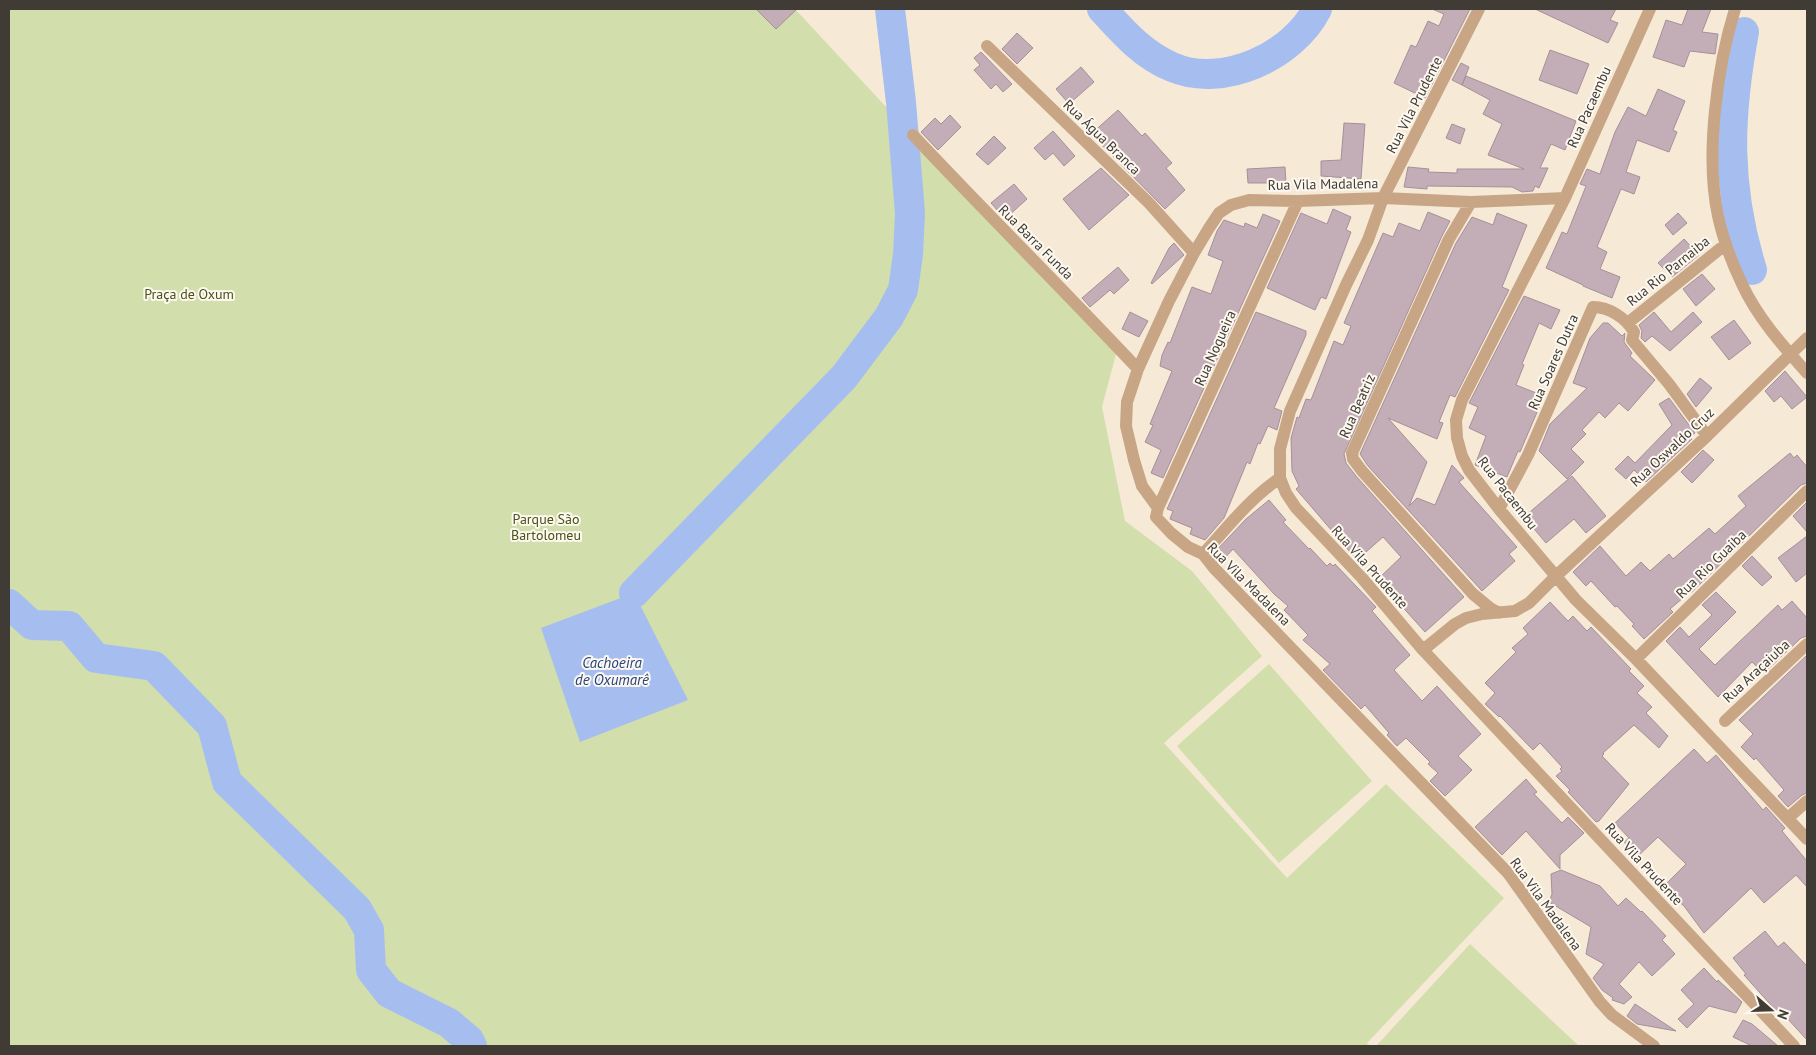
<svg xmlns="http://www.w3.org/2000/svg" width="1816" height="1055" font-family="'PT Sans',sans-serif">
  <style>
    .green { fill: #d2deab }
    .water { fill: #a6beef }
    .lines { fill: none; stroke-linecap: round; stroke-linejoin: round }
    .river { stroke: #a6beef; stroke-width: 30 }
    .building { fill: #c3adb7; stroke: #a5909a }
    .street { stroke: #c8a685; stroke-width: 12 }
    .labels { text-anchor: middle; dominant-baseline: central; stroke-width: 4; stroke-linejoin: round; paint-order: stroke }
    .street-label { font-size: 14px; fill: #403b34; stroke: #fdf8f0 }
    .park-label { font-size: 14px; fill: #485318; stroke: #fdf8f0 }
    .water-label { font-size: 15px; font-style: italic; fill: #28437d; stroke: #fdf8f0 }
  </style>
  <rect width="100%" height="100%" fill="#f6ead7"/>
  <path class="green" d="M9,9H795L1116,354L1102,407L1125,521L1192,571L1262,656L1164,743L1287,878L1386,784L1504,898L1367,1043L1370,1046H9Z
    M1269,664L1372,781L1279,863L1177,746Z
    M1470,944L1579,1046H1379L1377,1045Z"/>
  <path class="water" d="M634,593L688,700L580,742L541,628Z"/>
  <g class="lines">
    <path class="river" d="M1102,9C1123,32 1143,55 1172,67C1223,89 1293,56 1317,9
      M1744,32C1728,118 1726,186 1752,270
      M634,593L844,377L889,317L903,290L908,254L910,213L901,102L890,9
      M9,604L32,625L69,626L96,658L154,666L212,726L227,782L357,909L369,930L371,970L389,993L449,1023L469,1040L472,1046"/>
  </g>
  <path class="building" d="M756,9H797L776,29Z
    M1432,9H1470L1425,98L1394,83L1411,45L1416,47L1428,21L1439,26L1444,14Z
    M1535,9H1616L1610,20L1618,23L1608,43Z
    M1688,9H1711L1702,32L1718,34L1715,54L1690,51L1684,67L1653,57L1666,20L1682,25Z
    M1017,33L1033,48L1017,64L1002,49Z
    M1550,50L1589,64L1577,94L1539,80Z
    M981,52L1012,84L1003,92L996,84L991,89L974,70L980,65L974,58Z
    M1461,63L1469,67L1462,85L1452,80Z
    M1081,67L1094,82L1069,104L1056,89Z
    M1466,76L1576,121L1565,150L1551,144L1540,168H1548L1539,188L1535,186L1533,191L1522,192L1512,187L1427,186V189L1404,187L1408,167L1429,169L1428,172L1457,173V169H1524L1488,155L1502,124L1483,114L1490,100L1462,85Z
    M1658,89L1685,101L1673,130L1677,132L1669,152L1637,140L1626,172L1640,177L1634,194L1621,189L1597,247L1607,252L1600,269L1620,277L1612,298L1583,286V285L1546,268L1562,232L1567,234L1586,186L1580,184L1587,169L1600,174L1615,132L1628,107L1646,116Z
    M1118,110L1142,136L1145,133L1172,163L1166,168L1185,190L1165,209L1091,134Z
    M950,115L961,127L938,150L921,132L935,118L941,124Z
    M1344,123L1365,124L1361,179L1321,176V161L1341,160Z
    M1452,124L1465,129L1460,144L1446,138Z
    M1053,131L1075,156L1064,166L1053,153L1045,160L1034,148Z
    M994,136L1006,148L988,165L976,154Z
    M1285,167L1286,183H1248L1247,169Z
    M1101,168L1129,195L1089,230L1063,199Z
    M1014,184L1027,199L1005,219L991,203Z
    M1333,209L1351,217L1346,230L1351,232L1326,299L1321,297L1315,310L1267,288L1301,213L1327,224Z
    M1428,212L1450,221L1442,236L1344,454L1346,463L1356,476L1464,597L1425,632L1390,593L1388,596L1376,581L1401,557L1383,537L1357,560L1296,489L1299,486L1292,471L1291,438L1297,417L1299,418L1306,399L1311,400L1334,341L1343,345L1351,326L1344,323L1383,233L1393,237L1399,223L1420,231Z
    M1497,213L1527,225L1502,287L1509,290L1455,397L1450,395L1439,422L1443,423L1437,439L1388,418L1427,462L1409,506L1417,498L1435,505L1452,465L1464,478L1459,482L1517,547L1509,554L1515,561L1482,591L1368,466L1360,454L1456,243L1472,217L1493,225Z
    M1678,213L1687,223L1673,235L1665,225Z
    M1263,214L1280,221L1163,478L1151,473L1161,450L1145,442L1153,425L1150,424L1172,371L1160,366L1162,355L1168,342L1170,343L1192,287L1211,294L1223,261L1208,255L1217,231L1224,220L1244,227L1245,223L1257,228Z
    M1684,239L1699,255L1672,277L1658,263Z
    M1174,243L1184,255L1152,284L1151,283L1169,248Z
    M1118,267L1129,280L1114,294L1110,290L1090,307L1082,298Z
    M1702,274L1715,289L1696,306L1683,289Z
    M1524,296L1560,310L1551,329L1539,323L1522,364L1524,365L1516,385L1544,396L1520,452L1518,451L1507,477L1475,465L1486,436L1469,428L1478,407L1469,403Z
    M1130,312L1148,321L1139,337L1122,329Z
    M1256,312L1306,331V335L1274,408L1282,411L1277,430L1268,426L1260,444L1258,443L1250,464L1247,462L1224,518L1205,540L1190,534L1192,528L1170,519L1173,511L1167,509Z
    M1654,312L1671,332L1693,312L1702,322L1670,351L1652,336L1645,342L1641,338L1642,331L1639,325Z
    M1734,320L1751,343L1729,360L1711,337Z
    M1603,323H1608L1622,336L1625,333L1624,342L1632,353L1630,356L1655,380L1628,411L1619,403L1605,418L1599,412L1582,430L1586,434L1571,449L1584,462L1567,479L1539,451L1550,424L1587,388L1573,383L1590,338Z
    M1785,371L1807,397L1792,409L1781,396L1774,402L1765,391Z
    M1700,378L1712,388L1696,407L1687,394Z
    M1669,398L1695,433L1690,437L1692,439L1646,482L1634,470L1626,479L1615,469L1628,456L1635,463L1672,425L1659,404Z
    M1703,450L1714,460L1692,483L1681,472Z
    M1790,453L1794,458L1797,455L1807,467V483L1801,485L1691,593L1690,592L1670,609L1673,612L1644,639L1632,626L1634,624L1617,606L1615,607L1591,581L1586,586L1573,572L1600,546L1626,576L1641,562L1650,571L1669,554L1673,559L1709,528L1715,534L1746,506L1738,496Z
    M1572,476L1606,516L1586,533L1574,519L1546,543L1524,517Z
    M1269,500L1286,520L1283,522L1309,549L1310,548L1327,566L1330,563L1333,566L1335,564L1376,607L1372,611L1410,655L1394,670L1422,701L1437,686L1481,734L1458,756L1472,770L1445,796L1430,781L1438,773L1428,764L1430,762L1406,738L1397,746L1387,735L1389,733L1365,705L1361,709L1323,670L1330,664L1303,640L1308,635L1284,610L1288,606L1274,594L1233,549L1223,560L1214,553L1246,519Z
    M1807,502V532L1793,516Z
    M1807,536V573L1796,582L1778,558Z
    M1752,556L1772,577L1762,586L1742,566Z
    M1716,592L1736,612L1699,649L1715,665L1778,605L1782,610L1792,601L1807,618V636L1801,638L1764,673L1752,662L1718,697L1666,641L1680,627L1689,637L1712,615L1702,605Z
    M1550,602L1568,621L1573,616L1587,631L1591,627L1631,669L1629,671L1644,686L1637,693L1652,707L1646,713L1668,736L1659,748L1634,725L1603,753L1604,754L1602,756L1629,784L1599,821L1596,822L1568,792L1570,790L1556,776L1562,771L1560,769L1562,767L1540,743L1533,750L1500,716L1499,717L1485,704L1495,693L1485,683L1516,652L1512,648L1528,634L1523,628Z
    M1807,655V793L1802,795L1788,807L1778,796L1784,790L1756,758L1754,760L1741,747L1753,734L1739,720Z
    M1694,749L1707,763L1716,755L1763,810L1766,807L1785,828L1782,831L1807,861V887L1796,875L1764,903L1751,888L1704,933L1684,906L1665,890V885L1686,864L1658,837L1637,857L1624,842L1629,838L1615,823Z
    M1526,779L1537,792L1534,794L1562,823L1568,817L1584,833L1560,855V869L1526,831L1502,855L1475,827Z
    M1561,870L1600,886L1618,906L1626,898L1641,912L1642,911L1666,936L1662,940L1675,954L1652,976L1639,962L1619,984L1632,997L1624,1004L1612,1000L1613,998L1602,990L1593,978L1604,964L1586,954L1591,927L1549,902L1552,894L1551,874Z
    M1765,931L1778,947L1784,942L1807,966V1040L1786,1017L1784,1019L1770,1004L1744,975L1746,974L1733,958Z
    M1704,968L1717,982L1718,980L1742,1002L1736,1013L1709,1006L1687,1028L1678,1019L1694,1004L1681,990Z
    M1635,1004L1676,1031L1637,1024L1627,1016Z
    M1743,1020L1752,1024L1778,1046H1752L1733,1037Z"/>
  <g class="lines">
    <path class="street" d="M1479,9L1383,198L1368,240L1346,285L1290,411L1280,449V478L1286,493L1296,508L1362,578L1423,650L1794,1046
      M1650,9L1565,198L1462,400L1456,420L1457,438L1462,456L1469,470L1499,509L1576,600L1636,659L1807,839
      M1735,9C1717,67 1705,156 1718,216C1723,239 1732,263 1742,284C1757,317 1783,346 1807,373
      M987,46L1149,203L1194,253
      M913,135C987,214 1064,290 1138,369
      M1565,198L1471,202L1383,198L1298,201L1249,200L1231,205L1219,213L1209,228L1194,253L1169,301L1138,369L1127,402L1126,426L1134,460L1142,486L1158,508L1156,517L1171,533L1188,547L1203,554L1214,568L1508,873L1600,1002L1612,1015L1654,1046
      M1471,202L1449,239L1352,453L1353,459L1362,471L1473,594L1490,608L1499,613
      M1629,322L1726,244
      M1158,508L1298,201
      M1499,509L1528,455L1593,307C1609,307 1626,318 1634,332L1632,340L1669,384L1707,436
      M1203,554C1227,528 1250,498 1280,478
      M1423,650L1455,624L1466,618L1482,614L1515,611L1529,603L1556,576L1707,436L1807,338
      M1636,659L1807,491
      M1725,721L1807,644
      M1788,818L1807,801"/>
  </g>
  <g class="labels">
    <g class="street-label">
      <text transform="translate(1414 105) rotate(-63)">Rua Vila Prudente</text>
      <text transform="translate(1589 107) rotate(-66)">Rua Pacaembu</text>
      <text transform="translate(1102 137) rotate(44)">Rua Água Branca</text>
      <text transform="translate(1323 184) rotate(-1)">Rua Vila Madalena</text>
      <text transform="translate(1036 242) rotate(45)">Rua Barra Funda</text>
      <text transform="translate(1668 271) rotate(-39)">Rua Rio Parnaiba</text>
      <text transform="translate(1215 348) rotate(-66)">Rua Nogueira</text>
      <text transform="translate(1553 362) rotate(-66)">Rua Soares Dutra</text>
      <text transform="translate(1357 406) rotate(-66)">Rua Beatriz</text>
      <text transform="translate(1672 447) rotate(-43)">Rua Oswaldo Cruz</text>
      <text transform="translate(1508 493) rotate(52)">Rua Pacaembu</text>
      <text transform="translate(1711 564) rotate(-44)">Rua Rio Guaiba</text>
      <text transform="translate(1370 567) rotate(48)">Rua Vila Prudente</text>
      <text transform="translate(1249 584) rotate(45)">Rua Vila Madalena</text>
      <text transform="translate(1756 671) rotate(-43)">Rua Araçaiuba</text>
      <text transform="translate(1644 864) rotate(47)">Rua Vila Prudente</text>
      <text transform="translate(1546 904) rotate(54)">Rua Vila Madalena</text>
    </g>
    <g class="park-label">
      <text x="189" y="294">Praça de Oxum</text>
      <text x="546" y="519">Parque São<tspan x="546" dy="16">Bartolomeu</tspan></text>
    </g>
    <g class="water-label">
      <text x="612" y="662">Cachoeira<tspan x="612" dy="17">de Oxumarê</tspan></text>
    </g>
  </g>
  <rect width="1816" height="1055" fill="none" stroke="#403b34" stroke-width="20"/>
  <g transform="translate(1771 1010) rotate(110)" stroke="#fdf8f0" stroke-width="4" paint-order="stroke">
  <path d="M0-4L9 19L0 12L-9 19Z" fill="#403b34"/>
  <text y="-8" font-size="14" font-weight="bold" text-anchor="middle" fill="#403b34">N</text>
  </g>
</svg>
